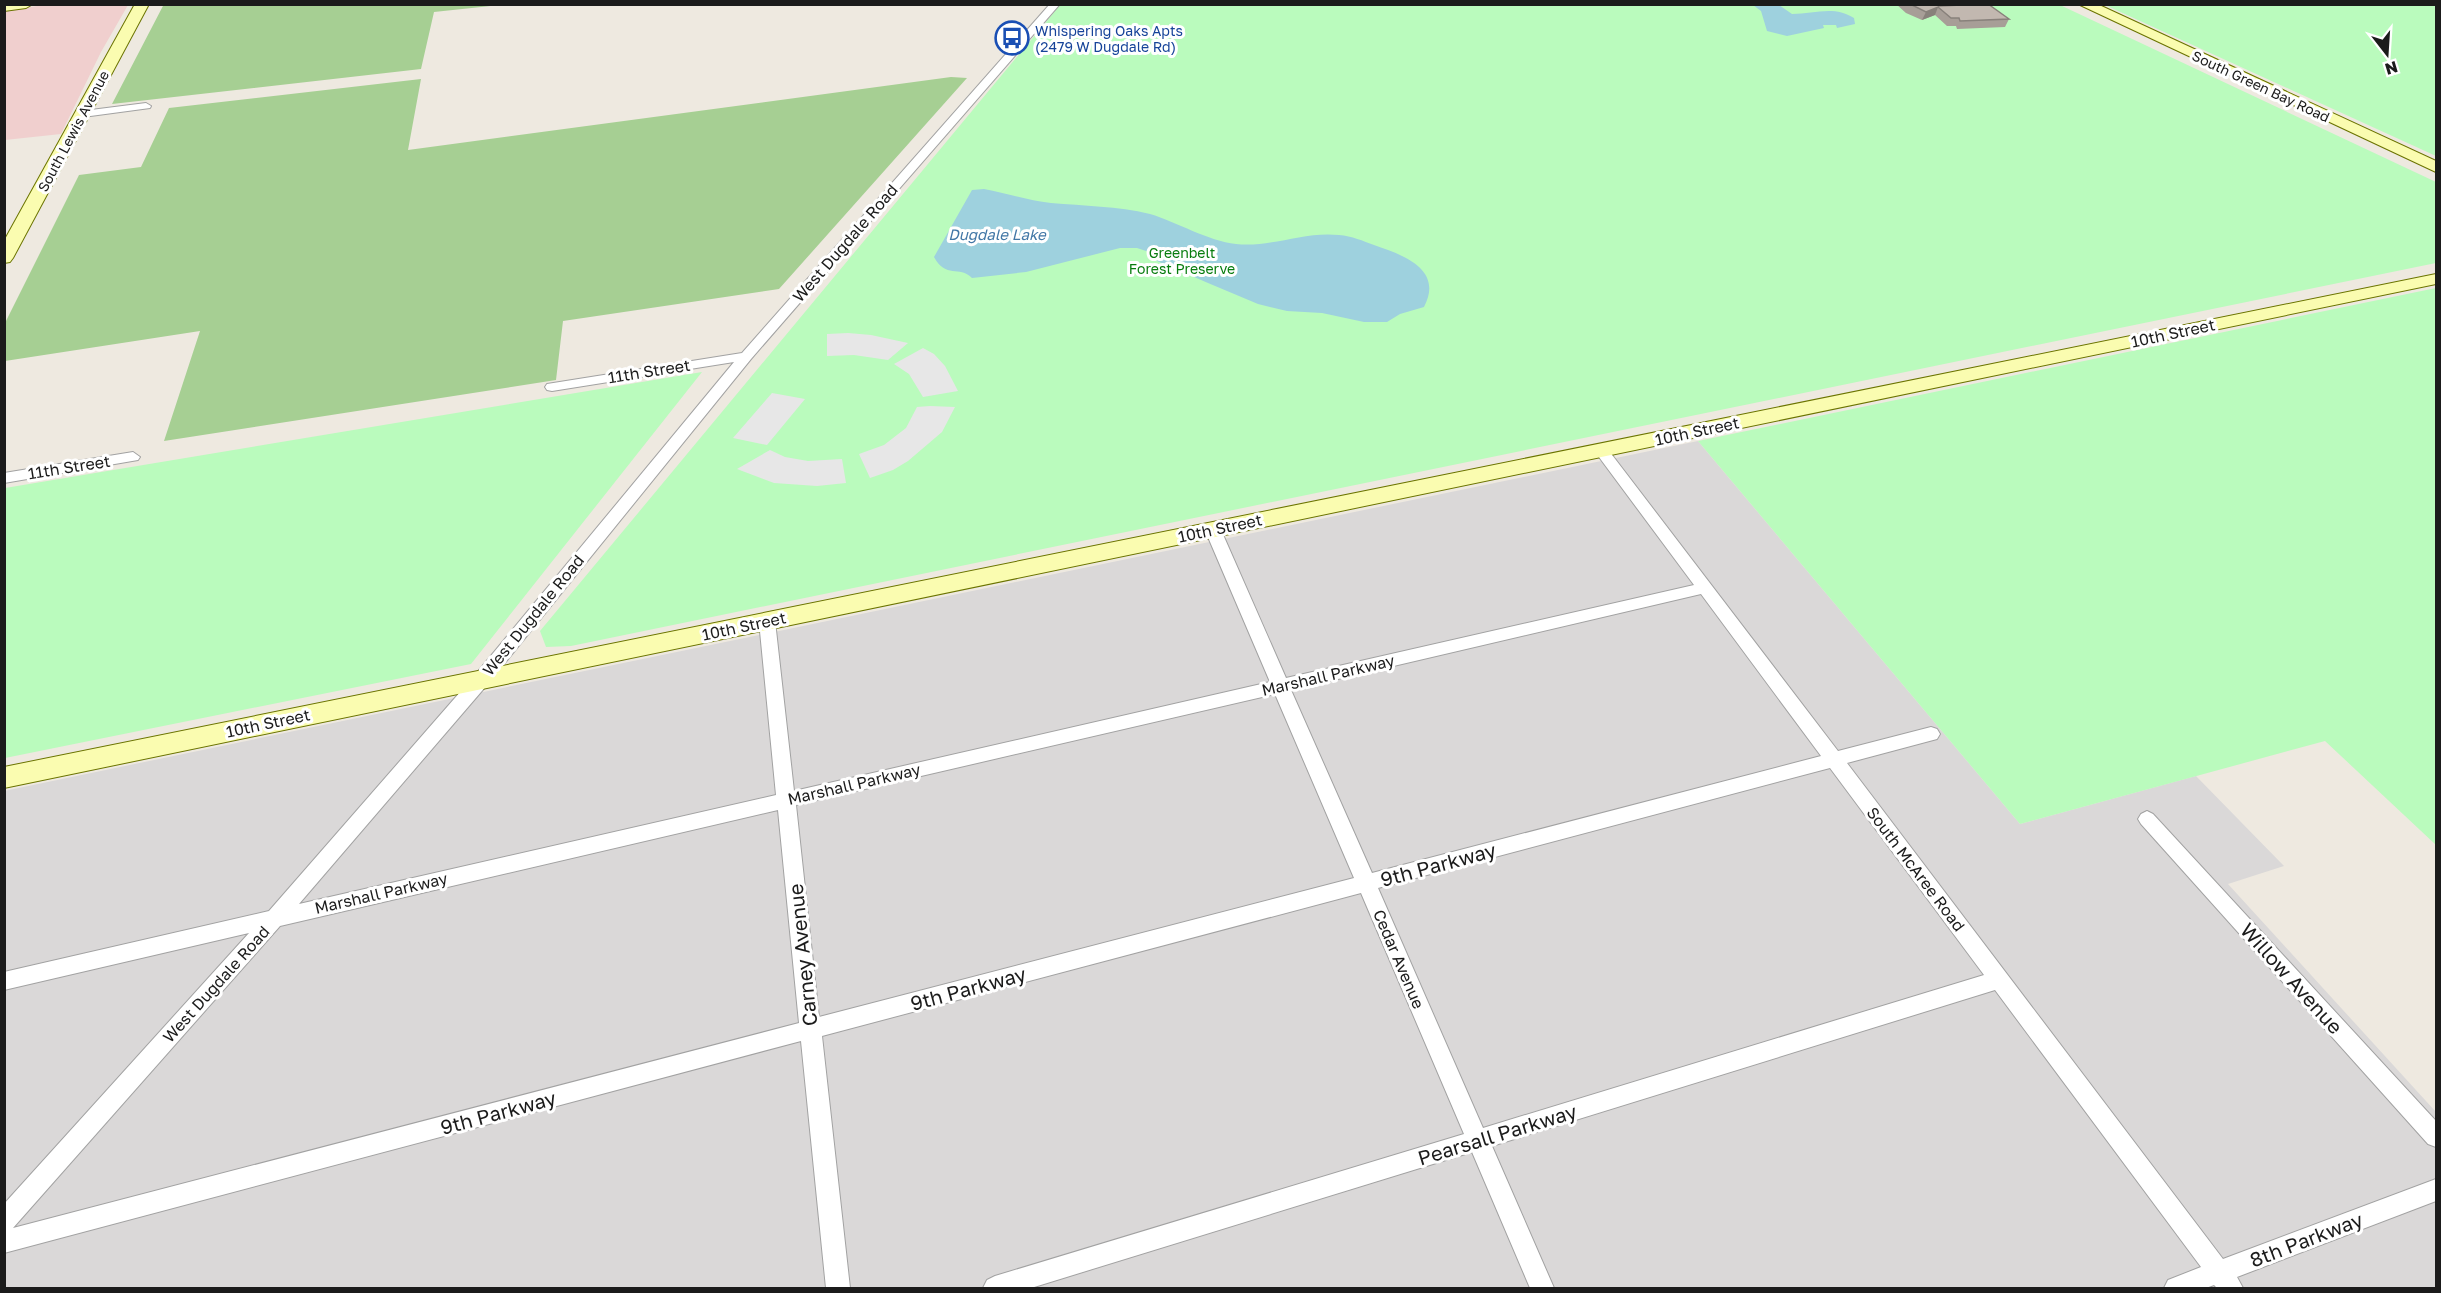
<svg xmlns="http://www.w3.org/2000/svg" width="2441" height="1293" font-family="'Golos Text',sans-serif">
  <style>
    .residential { fill: #dad8d8 }
    .commercial { fill: #f0cfce }
    .forest { fill: #a6cf93 }
    .park { fill: #bafbbd }
    .parking { fill: #e7e7e7 }
    .water { fill: #9ed1de }
    .lines { fill: none; stroke-linecap: round; stroke-linejoin: round }
    .street-casing { stroke: #a2a2a2; stroke-width: 2 }
    .secondary-casing { stroke: #6b7401; stroke-width: 2 }
    .street { fill: #fff; fill-rule: evenodd }
    .secondary { fill: #fafcb0; fill-rule: evenodd }
    .wall { fill: #a79e97 }
    .shaded-wall { fill: #88817b }
    .building { fill: #c2b8b0; stroke: #88817b; stroke-width: 1.5 }
    .labels { text-anchor: middle; dominant-baseline: central; stroke-width: 6; stroke-linejoin: round; paint-order: stroke }
    .far-transit-label { font-size: 14px; fill: #164399; stroke: #fff; text-anchor: start }
    .far-street-label { font-size: 14px; fill: #1b1b1b; stroke: #fff }
    .far-park-label { font-size: 14px; fill: #077c0e; stroke: #fff }
    .far-water-label { font-size: 15px; font-style: italic; fill: #4277a6; stroke: #fff }
    .street-label { font-size: 16px; fill: #1b1b1b; stroke: #fff }
    .near-street-label { font-size: 20px; fill: #1b1b1b; stroke: #fff }
  </style>
  <rect width="100%" height="100%" fill="#eee9e0"/>
  <path class="residential" d="M1698,441L2020,824L2196,776L2284,866L2228,884L2436,1112V1288H5L4,791Z"/>
  <path class="commercial" d="M54,4L128,5L101,52L61,134L5,140L4,10Z"/>
  <path class="forest" d="M164,4H500V5L434,12L421,69L112,104Z
    M951,77L967,78L779,289L563,321L556,380L164,441L200,331L5,361V323L79,175L141,167L169,108L421,79L408,150Z"/>
  <path class="park" d="M1060,5H2060L2436,182V263L571,646L546,647L540,631Z
    M2105,5H2436V156Z
    M2436,288V845L2325,741L2020,824L1698,441Z
    M702,372L471,664L5,758V488Z"/>
  <path class="parking" d="M848,333L871,335L908,343L888,360L854,355L827,356V334Z
    M923,348L934,354L945,366L958,391L923,397L909,374L894,364Z
    M772,393L805,399L767,445L733,438Z
    M930,406L955,407L942,432L908,461L893,470L870,478L859,454L884,445L906,428L917,407Z
    M770,450L785,457L808,461L842,459L846,483L817,486L774,483L737,469Z"/>
  <path class="water" d="M1753,5H1779L1792,14C1814,14 1834,5 1854,18L1855,24L1837,28L1836,25H1823L1824,28L1787,36L1767,31L1761,11Z
    M984,189C1007,193 1028,201 1051,203C1084,206 1117,206 1150,214C1177,222 1208,241 1236,244C1270,248 1304,231 1339,235C1352,236 1363,241 1374,245C1403,255 1444,269 1424,307L1400,314L1387,322H1364L1322,313L1287,311L1258,304L1208,283L1157,261L1149,252L1137,248H1120L1026,272L972,278C959,265 946,279 934,257L972,190Z"/>
  <g class="lines">
    <defs>
      <path id="street" d="M1050,4H1060L751,359L487,685L299,904L776,795L759,621L761,617H773L775,621L794,791L1270,682L1205,530L1213,525L1221,530L1286,678L1694,585L1596,453L1594,450L1596,447H1606L1838,751L1931,727L1937,729L1940,734L1937,739L1847,763L2223,1259L2436,1179V1201L2237,1277L2243,1288H2217L2214,1285L2206,1288H2164L2168,1280L2201,1267L1995,990L1492,1146L1554,1288H1530L1472,1152L1031,1288H983L987,1280L995,1276L1464,1134L1361,893L822,1036L850,1288H826L801,1041L4,1253V1204L249,933L4,990V972L269,911L475,675L734,362L552,391L547,390L545,387L547,384L742,353ZM1701,594L1821,756L1372,873L1291,690ZM1275,694L1354,878L819,1017L796,805ZM1830,768L1984,975L1483,1128L1378,888ZM778,810L799,1023L13,1228L280,926Z
        M146,103L151,106L150,108L83,117L78,114L83,111Z
        M133,452L140,457L138,460L4,483V473Z
        M2147,811L2153,814L2436,1121V1147L2428,1144L2141,824L2138,819L2141,814Z"/>
      <path id="secondary" d="M4,4H33L26,8L4,11Z
        M135,4H149L13,258L10,262L4,263V241Z
        M2078,4H2097L2436,161V172Z
        M2436,274V284L4,788V767Z"/>
    </defs>
    <use href="#street" class="street-casing"/>
    <use href="#secondary" class="secondary-casing"/>
    <use href="#street" class="street"/>
    <use href="#secondary" class="secondary"/>
  </g>
  <path class="wall" d="M1896,4H1945V6L2009,19L2005,27L1957,29L1956,26H1947L1935,15L1922,20L1906,13Z"/>
  <path class="shaded-wall" d="M1938,7L1935,15L1922,20L1926,12Z"/>
  <path class="building" d="M1910,4H1943L1940,6L1988,4L2009,19L1960,21L1959,18H1951L1938,7L1926,12Z"/>
  <defs>
    <symbol id="bus-ring" viewBox="-11 -11 22 22"><circle r="9.5" fill="#fff" stroke="#1a4fb4" stroke-width="1.5"/><path d="M-5-6H5V4H4V6H2V4H-2V6H-4V4H-5ZM-3.5-4V0h7V-4ZM-3.5 1.2v1.5H-2V1.2ZM2 1.2v1.5H3.5V1.2Z" fill="#1a4fb4"/></symbol>
  </defs>
  <g fill-rule="evenodd">
    <use href="#bus-ring" x="993" y="19" width="38" height="38"/>
  </g>
  <g class="labels">
    <g class="far-transit-label">
      <text x="1035" y="30">Whispering Oaks Apts<tspan x="1035" dy="16">(2479 W Dugdale Rd)</tspan></text>
    </g>
    <g class="far-street-label">
      <text transform="translate(2261 86) rotate(25)">South Green Bay Road</text>
      <text transform="translate(73 131) rotate(-62)">South Lewis Avenue</text>
    </g>
    <g class="far-park-label">
      <text x="1182" y="252">Greenbelt<tspan x="1182" dy="16">Forest Preserve</tspan></text>
    </g>
    <g class="far-water-label">
      <text x="997" y="234">Dugdale Lake</text>
    </g>
    <g class="street-label">
      <text transform="translate(845 243) rotate(-49)">West Dugdale Road</text>
      <text transform="translate(2173 333) rotate(-12)">10th Street</text>
      <text transform="translate(649 371) rotate(-9)">11th Street</text>
      <text transform="translate(1697 431) rotate(-12)">10th Street</text>
      <text transform="translate(69 467) rotate(-9)">11th Street</text>
      <text transform="translate(1220 528) rotate(-12)">10th Street</text>
      <text transform="translate(533 615) rotate(-51)">West Dugdale Road</text>
      <text transform="translate(744 626) rotate(-12)">10th Street</text>
      <text transform="translate(1328 675) rotate(-13)">Marshall Parkway</text>
      <text transform="translate(268 723) rotate(-12)">10th Street</text>
      <text transform="translate(854 784) rotate(-13)">Marshall Parkway</text>
      <text transform="translate(1916 869) rotate(53)">South McAree Road</text>
      <text transform="translate(381 893) rotate(-13)">Marshall Parkway</text>
      <text transform="translate(1399 959) rotate(67)">Cedar Avenue</text>
      <text transform="translate(216 984) rotate(-48)">West Dugdale Road</text>
    </g>
    <g class="near-street-label">
      <text transform="translate(1438 864) rotate(-15)">9th Parkway</text>
      <text transform="translate(802 955) rotate(-96)">Carney Avenue</text>
      <text transform="translate(2292 978) rotate(48)">Willow Avenue</text>
      <text transform="translate(968 988) rotate(-15)">9th Parkway</text>
      <text transform="translate(498 1112) rotate(-15)">9th Parkway</text>
      <text transform="translate(1497 1134) rotate(-17)">Pearsall Parkway</text>
      <text transform="translate(2306 1239) rotate(-21)">8th Parkway</text>
    </g>
  </g>
  <rect width="2441" height="1293" fill="none" stroke="#1b1b1b" stroke-width="12"/>
  <g transform="translate(2387 54) rotate(163)" stroke="#ffffff" stroke-width="4.5" paint-order="stroke">
  <path d="M0-4.5L10 22L0 15L-10 22Z" fill="#1b1b1b"/>
  <text y="-9" font-size="16" font-weight="bold" text-anchor="middle" fill="#1b1b1b">N</text>
  </g>
</svg>
